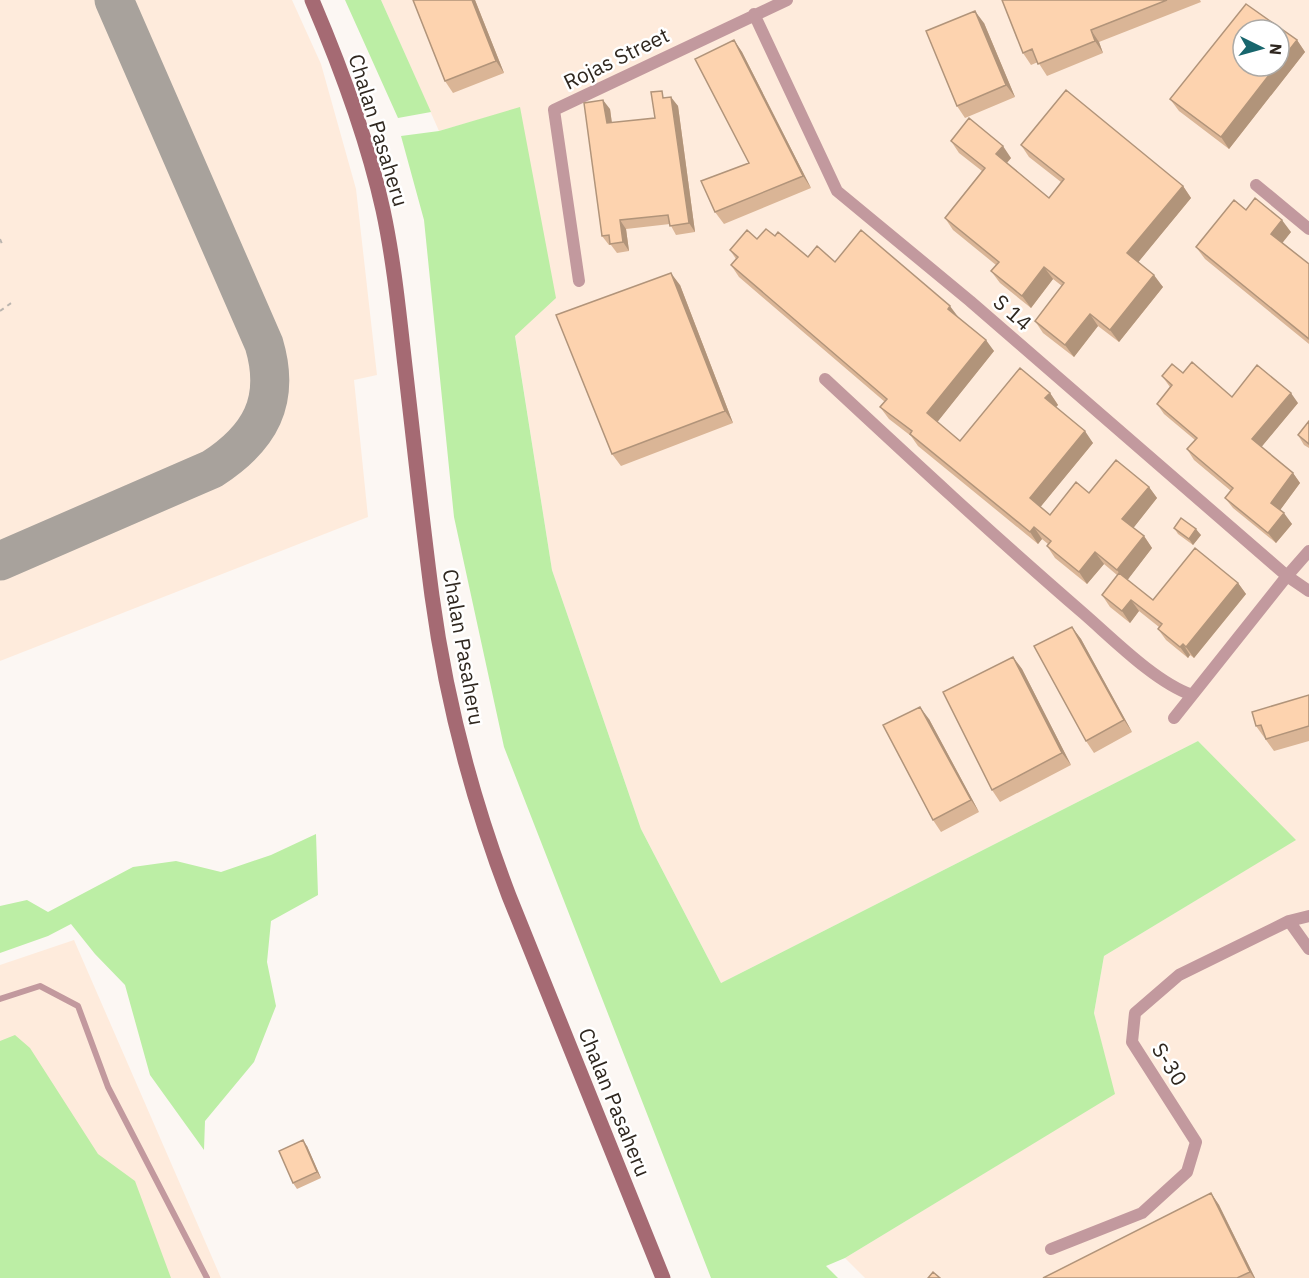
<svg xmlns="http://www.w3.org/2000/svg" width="1309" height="1278" font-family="'IBM Plex Sans',sans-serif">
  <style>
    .built { fill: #feebdc; fill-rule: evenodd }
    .green { fill: #bceea5 }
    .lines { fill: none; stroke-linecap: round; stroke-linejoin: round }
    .taxiway { stroke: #a8a29c; stroke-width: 39 }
    .path { stroke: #bbb5af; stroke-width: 2; stroke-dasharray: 4.5 4.5; stroke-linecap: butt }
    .lane { stroke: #c2999e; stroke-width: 6 }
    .street { stroke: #c2999e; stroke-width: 12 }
    .secondary { stroke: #a56a73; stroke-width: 15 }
    .wall { fill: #dab596 }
    .shaded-wall { fill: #b1947a }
    .building { fill: #fdd3af; stroke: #b1947a; stroke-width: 1.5 }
    .labels { text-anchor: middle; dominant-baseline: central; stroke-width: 5; stroke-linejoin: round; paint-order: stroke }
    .street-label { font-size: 21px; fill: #2f271f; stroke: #fff }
  </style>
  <rect width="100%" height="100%" fill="#fcf7f3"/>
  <path class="built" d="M0,0H292L321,64L356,189L377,375L354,380L368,517L0,661Z
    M381,0H1309V1278H865L845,1258L1114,1094L1094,1013L1104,956L1295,840L1198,741L721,983L641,829L552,570L515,335L520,108L439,131ZM1243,30H1279V66H1243Z
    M74,940L221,1278H0V965Z"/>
  <path class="green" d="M345,0H381L431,112L398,118Z
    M520,107L556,298L515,336L552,570L641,829L721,983L1198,741L1296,840L1104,956L1094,1013L1115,1094L845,1258L826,1266L838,1278H711L504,747L454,517L424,220L401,136L439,131Z
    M316,834L318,895L271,921L267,962L276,1006L254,1062L205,1121L204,1150L150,1075L125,985L95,954L71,924L48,936L0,953V906L27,900L48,912L133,867L176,861L221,872L271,855Z
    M15,1035L30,1048L98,1154L135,1181L171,1278H0V1041Z"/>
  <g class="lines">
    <path class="taxiway" d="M0,561L212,469C260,438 281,401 264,344L114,0"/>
    <path class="path" d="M0,239L2,244L0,245
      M0,311L14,301"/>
    <path class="lane" d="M0,999L40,986L78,1006L108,1087L207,1278"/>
    <path class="street" d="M754,14L837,191L970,301L1287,576L1309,591
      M1256,185L1309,229
      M579,281L554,110L787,0
      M825,379C910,458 995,537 1083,613C1113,639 1155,682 1192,695
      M1174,718L1287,576L1309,551
      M1289,921L1309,949
      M1051,1249L1142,1213L1187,1172L1196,1142L1132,1042L1135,1013L1179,975L1289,921L1309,916"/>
    <path class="secondary" d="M312,0C341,68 367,137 383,210C394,261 399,314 405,366C414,443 422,520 432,596C446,700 472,799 509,896L663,1278"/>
  </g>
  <path class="wall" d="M413,0H475L504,73L453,93L445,81Z
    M1002,0H1200L1201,2L1099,42L1103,53L1047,76L1038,62L1031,65L1023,53Z
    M984,23L1015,97L965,118L957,106Z
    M734,40L742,52L811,188L724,224L715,212L749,163Z
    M1297,40L1305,52L1229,149L1179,111L1170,99Z
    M667,97L678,106L695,232L676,235L670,224L626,229L629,251L617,253L611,245H609L602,236L610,109L612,123L655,118Z
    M951,141L1011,158L1007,163L1049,198L1061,182L1029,157L1021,145L1183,186L1191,198L1138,262L1163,287L1119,342L1098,326L1074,357L1043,333L1035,321L1062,286L1053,279L1031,308L1000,283L991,271L996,265L953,230L945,218L982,171L959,153Z
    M1246,210L1291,232L1282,242L1309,264V344L1205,259L1196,247Z
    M775,236L808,257L835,262L959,318L994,351L937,422L960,441L1050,393L1058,405L1056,407L1093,443L1040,507L1050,515L1089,493L1149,487L1157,498L1133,528L1144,536L1152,548L1127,580L1153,600L1238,583L1246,594L1194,658L1190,655L1188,658L1166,640L1158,629L1159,627L1139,611L1130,623L1110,607L1102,595L1117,575L1104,564L1087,584L1055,558L1047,546L1048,544L1042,539L1038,544L918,446L911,436L889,419L880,407L885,402L739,277L731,265L736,259L730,250L757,239Z
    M680,285L733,423L621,466L612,454Z
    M1183,373L1232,397L1298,403L1261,447L1293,473L1300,483L1280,510L1292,524L1276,543L1233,508L1225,498L1231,491L1194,460L1187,449L1195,440L1164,414L1157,404L1170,387L1162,376Z
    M1309,421V448L1304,445L1298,435Z
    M1174,528L1201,535L1193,545L1178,534Z
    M1072,627L1081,639L1132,732L1094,753L1086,741Z
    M1013,657L1022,669L1071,765L1000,802L992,790Z
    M1309,695V741L1274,751L1256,726Z
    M929,719L979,812L941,832L933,820Z
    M307,1146L321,1178L297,1189L293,1183Z
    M1211,1193L1219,1205L1255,1278H1043Z"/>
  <path class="shaded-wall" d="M472,0H475L504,73L496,61Z
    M975,11L984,23L1015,97L1006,85Z
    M1091,30L1099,42L1103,53L1095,41Z
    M734,40L742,52L811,188L803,176Z
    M1297,40L1305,52L1229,149L1221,137L1276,66H1279V63Z
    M671,97L678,106L695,232L689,223Z
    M603,100L610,109L613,132L607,123Z
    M1003,146L1011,158L1004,166L996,154Z
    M1183,186L1191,198L1136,265L1127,253Z
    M620,220L626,229L629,251L623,242Z
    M1282,220L1291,232L1280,246L1271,234Z
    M1044,267L1053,279L1031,308L1022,296Z
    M671,273L680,285L733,423L725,411Z
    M1154,275L1163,287L1119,342L1110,330Z
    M950,306L959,318L948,309Z
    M1090,314L1098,326L1074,357L1065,345Z
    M986,340L994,351L935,425L927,413Z
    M1050,393L1058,405L1053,410L1045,398Z
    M1291,393L1298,403L1259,450L1252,439Z
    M1085,431L1093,443L1038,510L1030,498Z
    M1293,473L1300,483L1278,513L1271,503Z
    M1149,487L1157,498L1131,531L1122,519Z
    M1284,513L1292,524L1276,543L1268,533Z
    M1034,527L1042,539L1038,544L1030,532Z
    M1196,529L1201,535L1193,545L1189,539Z
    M1144,536L1152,548L1126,582L1117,570Z
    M1095,552L1104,564L1087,584L1079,572Z
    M1238,583L1246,594L1194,658L1186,647Z
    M1131,600L1139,611L1130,623L1122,611Z
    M1072,627L1081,639L1132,732L1124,720Z
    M1183,644L1190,655L1188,658L1180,647Z
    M1013,657L1022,669L1071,765L1062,753Z
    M920,707L929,719L979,812L971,800Z
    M303,1140L307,1146L321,1178L317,1172Z
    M1211,1193L1219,1205L1255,1278H1254L1250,1272Z"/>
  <path class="building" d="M413,0H472L496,61L445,81Z
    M1002,0H1167L1091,30L1095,41L1038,64L1032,49L1023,53Z
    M1246,4L1297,40L1279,63V30H1243V66H1276L1221,137L1170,99Z
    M975,11L1006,85L957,106L926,31Z
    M734,40L803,176L715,212L701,181L749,163L695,59Z
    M1066,90L1183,186L1127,253L1154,275L1110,330L1090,314L1065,345L1035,321L1064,283L1044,267L1022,296L991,271L999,262L945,218L985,168L951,141L969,118L1003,146L996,154L1049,198L1064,179L1021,145Z
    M662,91L663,98L671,97L689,223L670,226L668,215L620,220L623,242L610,244L609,235L602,236L584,103L603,100L607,123L655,118L651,92Z
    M1255,198L1282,220L1271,234L1309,264V339L1196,247L1234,200L1246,210Z
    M766,229L775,236L778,232L808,257L817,246L835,262L861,230L950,306L948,309L986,340L927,413L960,441L1020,368L1050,393L1045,398L1085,431L1030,498L1050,515L1076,482L1089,493L1116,460L1149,487L1122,519L1144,536L1117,570L1095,552L1079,572L1047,546L1051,541L1034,527L1030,532L910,434L912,431L880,407L887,399L731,265L738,257L730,250L747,230L757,239Z
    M671,273L725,411L612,454L556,315Z
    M1192,362L1232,397L1257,365L1291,393L1252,439L1293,473L1271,503L1284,513L1268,533L1225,498L1233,488L1187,449L1197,438L1157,404L1172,385L1162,376L1172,364L1183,373Z
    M1309,421V444L1298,435Z
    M1181,518L1196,529L1189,539L1174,528Z
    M1195,548L1238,583L1186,647L1183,644L1180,647L1158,629L1162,624L1131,600L1122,611L1102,595L1119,573L1153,600Z
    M1072,627L1124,720L1086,741L1034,646Z
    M1013,657L1062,753L992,790L943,692Z
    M1309,695V726L1266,739L1261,725L1256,726L1252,712Z
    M920,707L971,800L933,820L883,725Z
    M303,1140L317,1172L293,1183L279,1151Z
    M1211,1193L1250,1272L1237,1278H1043Z
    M933,1272L940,1278H928Z"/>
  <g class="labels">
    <g class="street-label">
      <text transform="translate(616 58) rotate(-26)">Rojas Street</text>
      <text transform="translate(379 130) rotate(73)">Chalan Pasaheru</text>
      <text transform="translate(1013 312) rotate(41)">S 14</text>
      <text transform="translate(464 647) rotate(80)">Chalan Pasaheru</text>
      <text transform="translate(1170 1064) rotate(58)">S-30</text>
      <text transform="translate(615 1102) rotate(68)">Chalan Pasaheru</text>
    </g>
  </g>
  <g transform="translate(1261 48) rotate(95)"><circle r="28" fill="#ffffff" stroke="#aca9a5" stroke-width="1.5"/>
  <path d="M0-4.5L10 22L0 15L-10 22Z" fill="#18666d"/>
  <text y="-9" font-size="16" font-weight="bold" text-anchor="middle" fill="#2f271f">N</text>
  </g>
</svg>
